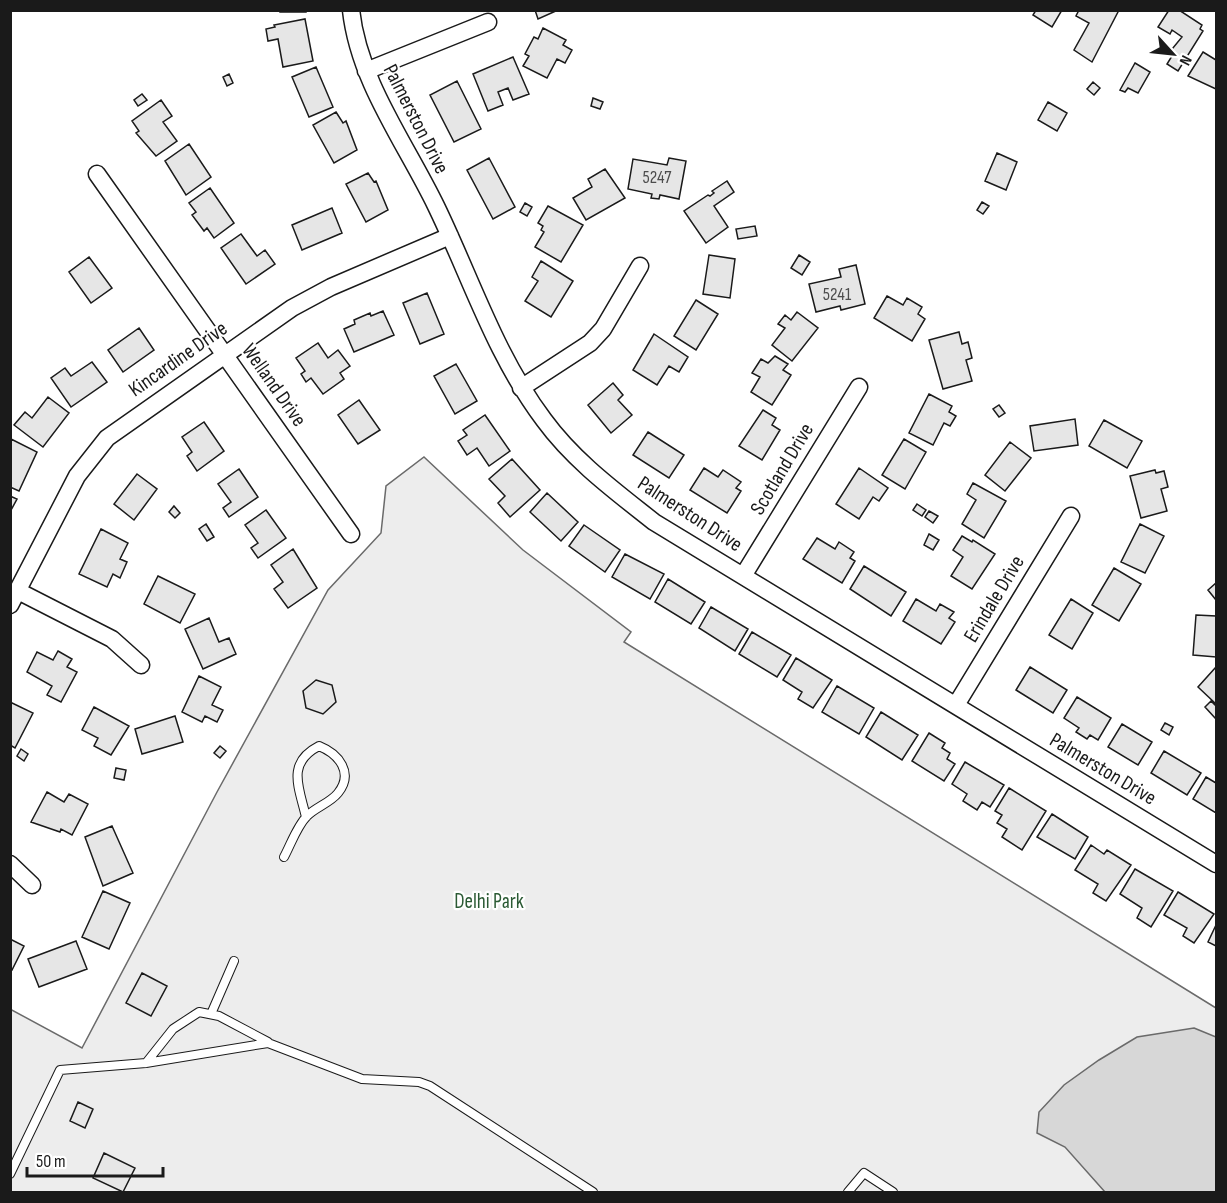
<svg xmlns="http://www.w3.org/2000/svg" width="1227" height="1203" font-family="'Sofia Sans Condensed',sans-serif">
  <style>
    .green { fill: #ededed; stroke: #6a6a6a; stroke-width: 1.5 }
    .water { fill: #d7d7d7; stroke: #6a6a6a; stroke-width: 1.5 }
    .building { fill: #e6e6e6; stroke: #1a1a1a; stroke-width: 1.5 }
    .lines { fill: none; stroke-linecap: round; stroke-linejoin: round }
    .service-casing { stroke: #1a1a1a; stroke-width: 10 }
    .minor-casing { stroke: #1a1a1a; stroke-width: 19 }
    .service { stroke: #fff; stroke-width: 8 }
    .minor { stroke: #fff; stroke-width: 16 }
    .labels { text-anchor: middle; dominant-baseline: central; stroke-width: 4.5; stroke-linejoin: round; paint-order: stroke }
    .number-label { font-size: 18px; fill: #4d4d4d }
    .street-label { font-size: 21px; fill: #1a1a1a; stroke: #fff }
    .park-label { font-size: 21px; fill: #2b5a34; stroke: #fff }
  </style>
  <rect width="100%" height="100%" fill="#fff"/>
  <path class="green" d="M424,457L523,550L631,632L624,642L1216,1008V1192H11L10,1009L82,1048L217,792L328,590L381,533L386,486Z"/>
  <path class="water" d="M1194,1028L1216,1037V1192H1105L1065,1147L1037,1133L1039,1112L1064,1085L1099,1060L1137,1037Z"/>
  <path class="building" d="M280,10H306V12H280Z
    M535,10H558L538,19Z
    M1036,10H1062L1052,27L1033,15Z
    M1079,10H1119L1092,62L1074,50L1089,23L1076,16Z
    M1169,10H1179L1202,25L1200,29L1203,31L1178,71L1167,64L1172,56L1168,54L1182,37L1172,30L1170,34L1158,27Z
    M305,19L313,61L283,67L278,39L268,41L266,29L275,27L274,25Z
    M543,28L566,40L563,45L572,50L565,63L557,59L547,78L523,66L529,56L525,54L534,37L538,39Z
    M1203,52L1216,60V89L1188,76Z
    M513,57L529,94L513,100L508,88L498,92L503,105L488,111L473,74Z
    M1135,63L1150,72L1138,93L1128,88L1125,92L1120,90Z
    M316,67L333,107L309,117L292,77Z
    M229,74L233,83L227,86L223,77Z
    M457,81L481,129L454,142L430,95Z
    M1093,82L1100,88L1094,95L1087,89Z
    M142,94L147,100L138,106L134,100Z
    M593,98L603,102L600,109L591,106Z
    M161,100L172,116L163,122L177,141L156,156L136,133L139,131L132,121Z
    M1048,102L1067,113L1057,131L1038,120Z
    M336,112L343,123L346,121L357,150L334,163L313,125Z
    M189,144L211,177L186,195L165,161Z
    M997,153L1017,162L1006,190L985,181Z
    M489,158L515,207L493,219L467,170Z
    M669,158L686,161L679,199L660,195L659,199L651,198L652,194L628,189L633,159L667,165Z
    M605,169L625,198L586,220L573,198L592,187L588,179Z
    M368,173L374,182L376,181L388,210L366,222L346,184Z
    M727,181L734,192L714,206L728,227L706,243L684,211L708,195L710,196L714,193L712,191Z
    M210,188L234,223L214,238L207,228L204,231L192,215L196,212L189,203Z
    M982,202L989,206L983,214L977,210Z
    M525,203L532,207L527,216L520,212Z
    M548,206L583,225L561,262L535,247L544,232L541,230L543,226L538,223Z
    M332,208L342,233L302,250L292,225Z
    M755,226L757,236L738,239L736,229Z
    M241,234L257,256L265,250L275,264L246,284L221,248Z
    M709,255L735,259L730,298L703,294Z
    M799,255L810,262L802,275L791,268Z
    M89,257L112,288L91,303L69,272Z
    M541,261L573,281L551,317L525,301L538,281L532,277Z
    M856,265L865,304L841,310L840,306L816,312L809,284L841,277L839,269Z
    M427,293L444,334L420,344L403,303Z
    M887,296L903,305L907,298L922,307L918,314L925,319L912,341L874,318Z
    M696,300L718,314L696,350L674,336Z
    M383,311L394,335L354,352L344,329L355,324L354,320L370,313L371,316Z
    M797,312L818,328L792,361L772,345L785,328L778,324L785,315L791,320Z
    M139,328L154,350L123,372L108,350Z
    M959,332L962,344L968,342L972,358L966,360L972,381L943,389L929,340Z
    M654,334L688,357L679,372L669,366L657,385L633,370Z
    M318,343L328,358L338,350L350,366L340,373L344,379L323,394L311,378L306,382L301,374L305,371L296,358Z
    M775,356L788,364L783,370L791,375L772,405L751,392L760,377L752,373L761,359L768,363Z
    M92,362L107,382L71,407L51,378L65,368L71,376Z
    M456,364L477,401L455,414L434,376Z
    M613,383L623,395L618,400L632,415L611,433L588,405Z
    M929,394L952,406L949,412L956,416L950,426L944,423L933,445L909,433Z
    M48,397L69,413L43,447L14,425L25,412L32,418Z
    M359,400L380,430L358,444L338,415Z
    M999,405L1005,413L999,417L993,409Z
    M763,410L776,418L772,425L780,430L762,460L739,446Z
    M485,415L510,451L489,466L477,448L467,455L458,441L467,435L463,430Z
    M1075,419L1078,445L1034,451L1030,426Z
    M1104,420L1142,441L1127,468L1089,446Z
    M204,422L224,451L197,471L187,456L192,452L182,437Z
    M648,432L684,455L669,478L633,455Z
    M11,439L37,452L19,491L10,487Z
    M904,439L926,452L905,489L882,475Z
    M1010,442L1031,458L1005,491L985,475Z
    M512,459L540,490L510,517L498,503L505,496L489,479Z
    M704,468L718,477L723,470L741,482L736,488L741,491L727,513L690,490Z
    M859,468L888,488L879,501L873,497L859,519L836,504Z
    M239,469L258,497L229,517L223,508L231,502L218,484Z
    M1155,470L1156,473L1164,471L1168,487L1161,489L1167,511L1141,518L1130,476Z
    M137,474L157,489L134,520L114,504Z
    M973,483L1006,501L984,538L962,524L976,500L967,494Z
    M547,493L578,522L561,541L530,512Z
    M10,496L17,499L10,512Z
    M917,504L926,510L922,516L913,510Z
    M174,506L180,513L175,518L169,512Z
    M266,510L286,538L258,558L251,548L258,543L245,525Z
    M929,511L938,516L933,523L925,517Z
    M206,524L214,537L207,541L199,529Z
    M1140,524L1164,536L1145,573L1121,562Z
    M584,525L620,550L605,572L569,546Z
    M101,529L128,543L120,559L127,562L120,578L113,574L107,587L79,574Z
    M929,534L939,540L933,550L924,545Z
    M962,536L972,542L973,540L995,554L972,589L951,576L963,557L953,550Z
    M817,538L835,549L839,542L854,552L850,558L855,561L842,583L803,559Z
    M293,549L317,588L288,608L274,589L283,582L271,565Z
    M625,554L664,574L650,599L612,577Z
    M864,566L906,592L891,616L850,589Z
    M1114,568L1141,584L1119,621L1092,605Z
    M158,576L195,594L180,623L144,604Z
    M668,579L705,602L691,624L655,602Z
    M1216,583V600L1208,590Z
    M916,599L936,611L940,604L954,612L949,618L955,622L941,644L903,621Z
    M1071,599L1093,613L1072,649L1049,635Z
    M711,607L748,629L735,651L699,628Z
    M1196,615L1216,616V657L1193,655Z
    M209,618L219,642L229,638L236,654L203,669L185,629Z
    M752,632L791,655L777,677L739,654Z
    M58,651L72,659L67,667L77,672L61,702L47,695L52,686L27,672L37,652L53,660Z
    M796,658L832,680L813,708L798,699L802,692L783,680Z
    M1030,667L1067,690L1053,713L1016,690Z
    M1216,667V704L1198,687Z
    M199,676L221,687L212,705L223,710L217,722L205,716L202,722L182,712Z
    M316,680L332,685L336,702L323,714L306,708L303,691Z
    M837,686L874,708L859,734L822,712Z
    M1077,697L1111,718L1098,740L1090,735L1087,739L1076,732L1079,728L1064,718Z
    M1211,701L1216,706V719L1205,707Z
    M10,702L33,713L15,748L10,745Z
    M94,707L129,726L111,755L94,746L98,738L82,730Z
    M881,712L918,735L902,760L866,737Z
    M175,716L183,742L142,754L135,729Z
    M1165,723L1173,727L1169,735L1161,730Z
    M1122,724L1152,742L1138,765L1108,747Z
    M929,733L945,743L942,748L950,753L947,759L955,764L944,781L912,761Z
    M220,746L226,751L220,758L214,753Z
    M21,749L28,754L24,761L17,756Z
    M1164,751L1201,773L1187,795L1151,773Z
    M965,762L1004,785L990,807L982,802L977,810L963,801L967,794L952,784Z
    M116,768L126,770L124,780L114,778Z
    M1206,777L1216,783V813L1193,799Z
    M1009,788L1046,811L1022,850L1002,837L1007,829L997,823L1002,815L995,811Z
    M47,792L64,802L69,794L88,804L72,835L61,829L60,832L31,822Z
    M1052,814L1088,837L1075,859L1037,837Z
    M112,826L133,873L103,886L85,837Z
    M1091,845L1104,854L1107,850L1131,865L1106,901L1093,893L1098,884L1075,870Z
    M1135,869L1173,891L1151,927L1137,918L1142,908L1120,894Z
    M103,891L130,903L109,949L82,937Z
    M1178,892L1214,914L1194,943L1183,936L1187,928L1164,915Z
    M1216,925V946L1208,942Z
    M10,939L24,946L12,970L10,969Z
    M76,941L87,969L39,987L28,959Z
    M142,973L167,986L151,1016L126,1003Z
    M78,1102L93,1109L85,1128L70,1121Z
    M104,1153L135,1168L123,1192L93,1178Z"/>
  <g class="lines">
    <defs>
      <path id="service" d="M284,857C291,844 297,826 307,816C316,807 330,803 338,793C354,773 339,754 319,746C286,763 299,787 306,817
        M211,1014L234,961
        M146,1063L173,1029L199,1012L219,1016L268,1042
        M10,1174L60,1070L146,1063L268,1043L362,1079L419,1082L430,1086L593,1192
        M848,1192L864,1173L893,1192"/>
      <path id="minor" d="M351,10C359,82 405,142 436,206C471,278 495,355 544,420C574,461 615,491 654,522L1216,864
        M366,71L488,22
        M97,174L351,534
        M521,388L590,343L603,329L640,266
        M743,576L859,387
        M18,591L112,639L141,665
        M10,605L77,476L107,438L292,308L331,287L450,236
        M956,705L1071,516
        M10,864L32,885"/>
    </defs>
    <use href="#service" class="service-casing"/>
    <use href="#minor" class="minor-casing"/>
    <use href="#service" class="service"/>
    <use href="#minor" class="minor"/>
  </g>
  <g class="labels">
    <g class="number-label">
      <text x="657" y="177">5247</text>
      <text x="837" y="294">5241</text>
    </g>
    <g class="street-label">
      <text transform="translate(416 119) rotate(63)">Palmerston Drive</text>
      <text transform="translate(178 359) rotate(-35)">Kincardine Drive</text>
      <text transform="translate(274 385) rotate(55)">Welland Drive</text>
      <text transform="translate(782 469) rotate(-59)">Scotland Drive</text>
      <text transform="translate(690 514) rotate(33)">Palmerston Drive</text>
      <text transform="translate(994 599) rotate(-59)">Erindale Drive</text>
      <text transform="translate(1103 769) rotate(31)">Palmerston Drive</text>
    </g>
    <g class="park-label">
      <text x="489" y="901">Delhi Park</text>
    </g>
  </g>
  <rect width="1227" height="1203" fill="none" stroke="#1a1a1a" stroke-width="24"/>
  <g transform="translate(1173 54) rotate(117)" stroke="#ffffff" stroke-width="4.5" paint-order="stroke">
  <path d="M0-4.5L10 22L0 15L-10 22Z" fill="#1a1a1a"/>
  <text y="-9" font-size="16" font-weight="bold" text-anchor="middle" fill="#1a1a1a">N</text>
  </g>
  <path d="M27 1167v9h136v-9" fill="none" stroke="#1a1a1a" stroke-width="3"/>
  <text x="36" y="1167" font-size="18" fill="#1a1a1a" stroke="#ffffff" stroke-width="4.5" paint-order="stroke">50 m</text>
</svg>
